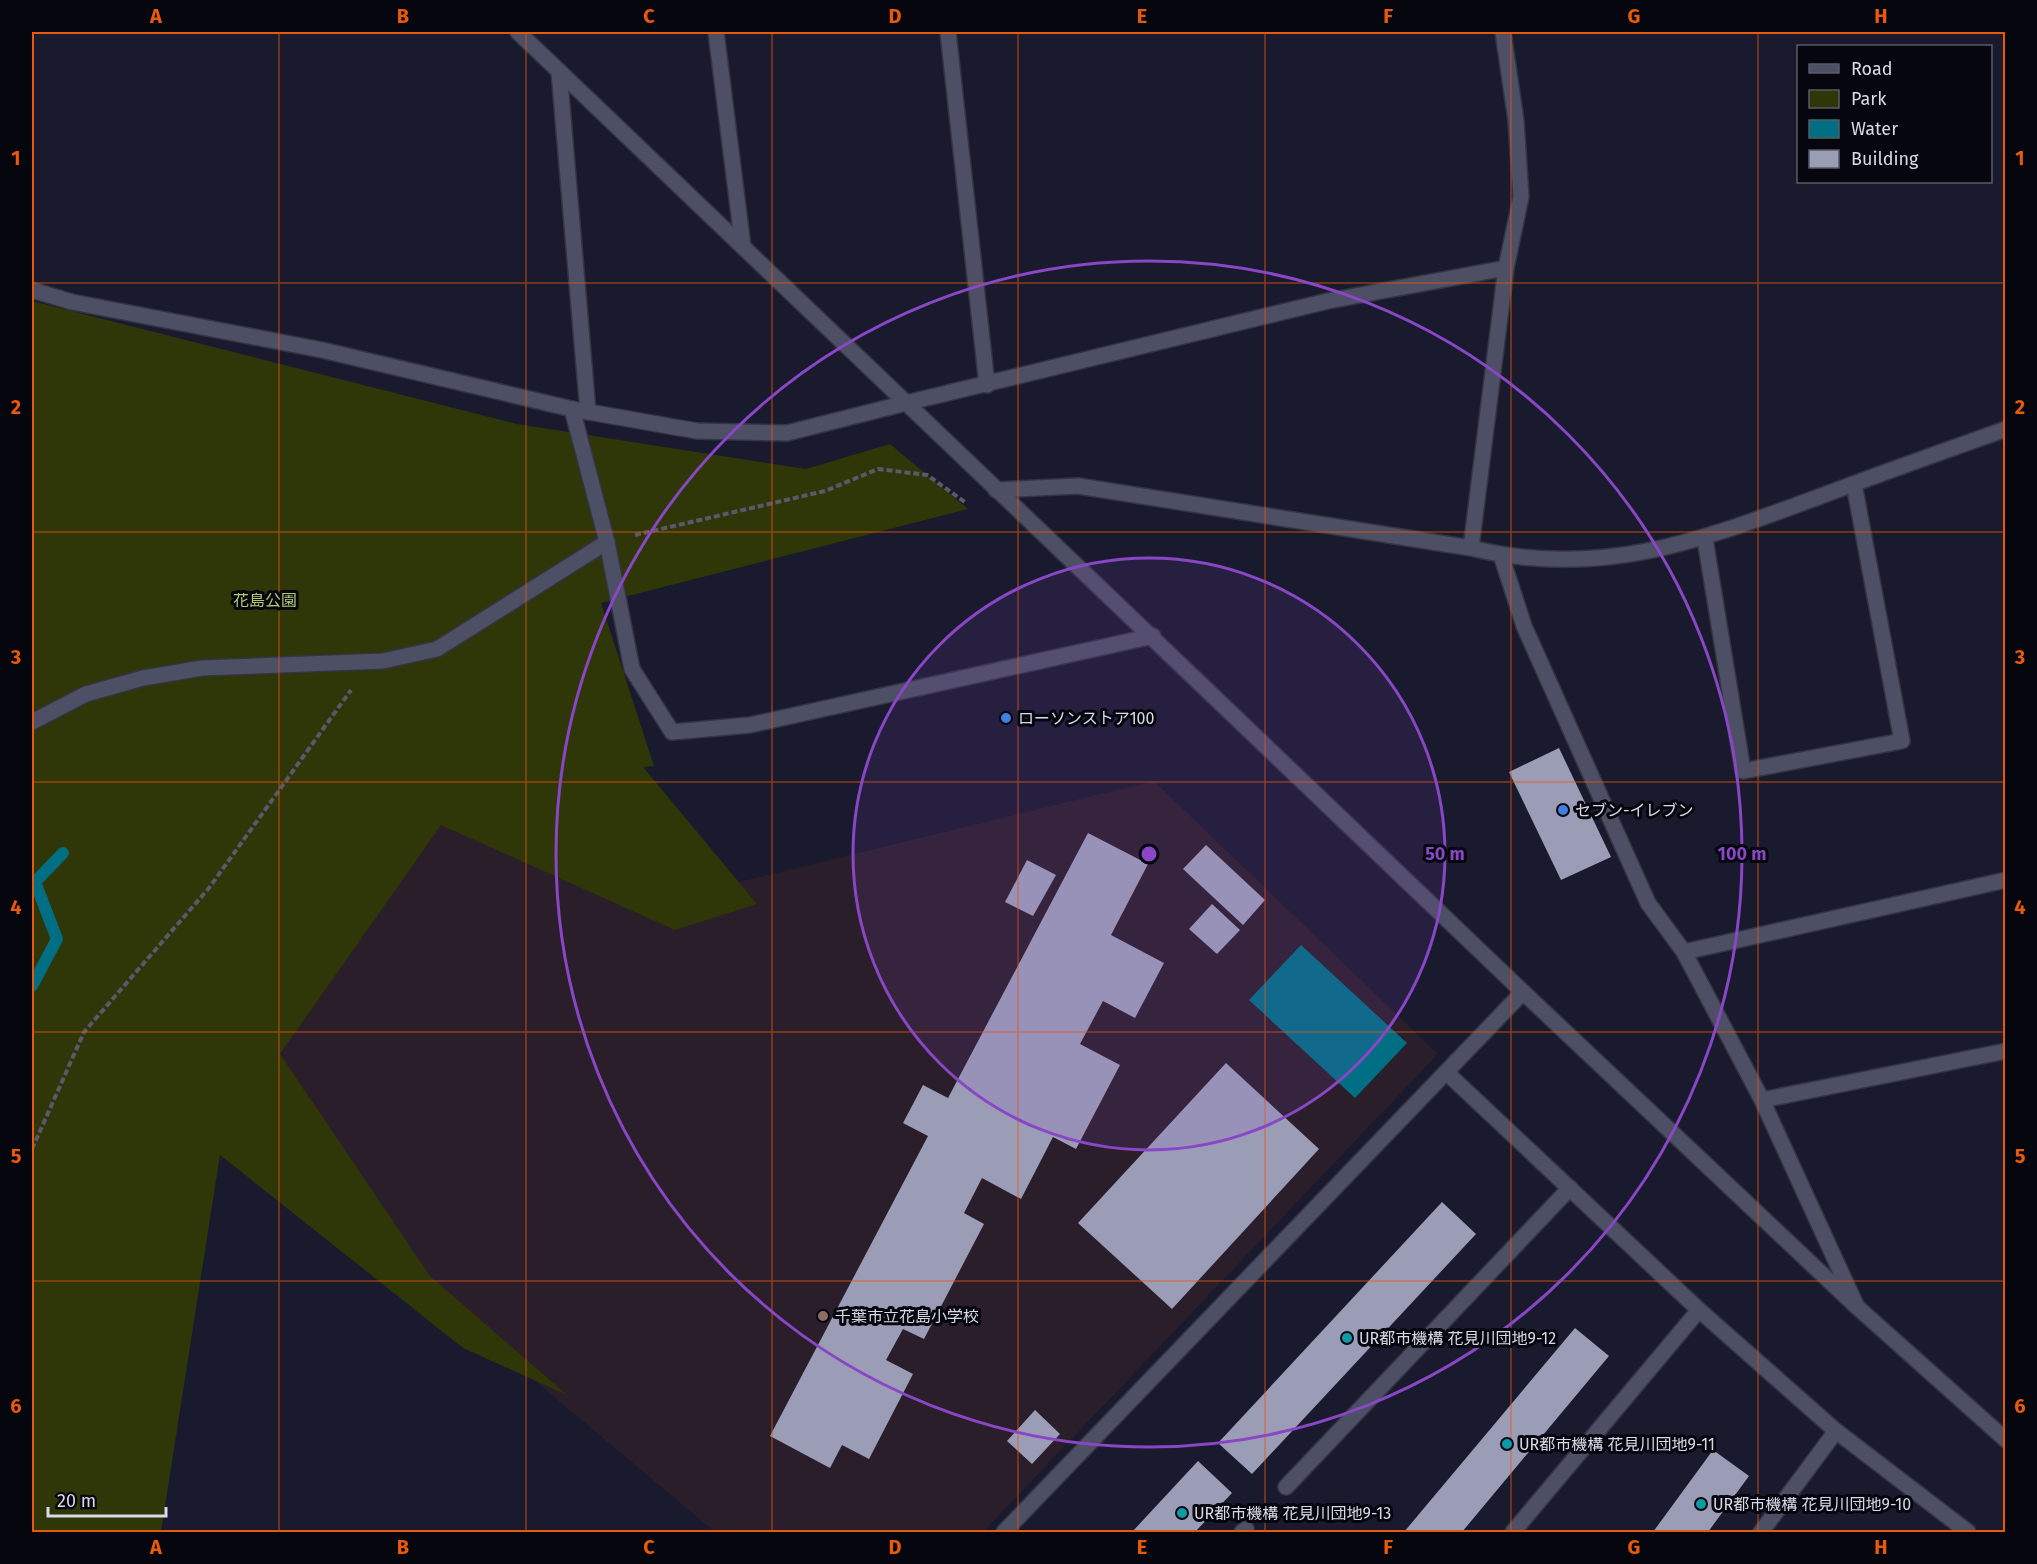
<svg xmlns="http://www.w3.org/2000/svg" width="2037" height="1564" font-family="'Fira Sans','Noto Sans JP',sans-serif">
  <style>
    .education { fill: #2b1e2b }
    .green { fill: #2f3607 }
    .water { fill: #016f83 }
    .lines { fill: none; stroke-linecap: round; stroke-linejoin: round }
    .stream { stroke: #016f83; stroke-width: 12 }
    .building { fill: #9b9db7 }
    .service-casing { stroke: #343443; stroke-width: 18 }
    .pedestrian-casing { stroke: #343443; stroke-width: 18 }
    .minor-casing { stroke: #343443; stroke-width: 18 }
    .tertiary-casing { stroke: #343443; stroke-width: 18 }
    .path { stroke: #58596b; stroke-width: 4; stroke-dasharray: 6 3; stroke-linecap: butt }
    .service { stroke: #4d4f65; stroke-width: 15 }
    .pedestrian { stroke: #4d4f65; stroke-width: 15 }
    .minor { stroke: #4d4f65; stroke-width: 15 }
    .tertiary { stroke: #4d4f65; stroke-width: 15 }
    .grid { fill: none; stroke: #e8590c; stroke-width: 1.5; stroke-opacity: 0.55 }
    .ring { fill: none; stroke: #8946c5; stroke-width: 3 }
    .shop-dot { fill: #3f7fe0; stroke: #06060e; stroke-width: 2 }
    .education-dot { fill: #8d6e63; stroke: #06060e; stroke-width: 2 }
    .culture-dot { fill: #0f9aa8; stroke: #06060e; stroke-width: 2 }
    .labels { text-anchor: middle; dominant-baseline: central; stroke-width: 6; stroke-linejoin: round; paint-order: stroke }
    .park-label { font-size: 16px; fill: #b7c96e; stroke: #06060e }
    .poi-label { font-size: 16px; fill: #d9dae8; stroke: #06060e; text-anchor: start }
    .centre { fill: #8946c5; stroke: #06060e; stroke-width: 3 }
    .ring-label { font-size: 18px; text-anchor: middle; font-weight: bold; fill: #8946c5; stroke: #06060e; stroke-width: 6; stroke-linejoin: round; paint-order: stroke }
    .neatline { fill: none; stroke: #e8590c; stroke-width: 2 }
    .grid-label { font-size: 20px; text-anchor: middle; font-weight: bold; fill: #e8590c }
  </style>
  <rect width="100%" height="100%" fill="#191a2d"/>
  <path class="education" d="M423,777L706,890L1154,781L1438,1054L983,1532H715L200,1100Z"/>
  <path class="green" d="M32,301L517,424L806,469L890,444L968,509L601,603L654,766L643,767L757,904L675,930L441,825L280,1054L430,1276L567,1395L463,1348L220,1155L161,1532H32Z"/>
  <path class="water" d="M1301,945L1407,1043L1355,1098L1249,1000Z"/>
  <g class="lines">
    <path class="stream" d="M32,986L57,939L35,882L63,853"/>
  </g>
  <path class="building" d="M1559,748L1611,857L1561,880L1509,772Z
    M1088,833L1148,864L1111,935L1164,963L1135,1018L1103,1001L1080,1044L1120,1065L1076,1149L1053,1137L1021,1199L982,1178L964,1213L984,1224L924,1339L903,1329L886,1360L913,1374L869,1459L842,1445L830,1468L770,1436L928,1136L903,1123L923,1085L948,1098Z
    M1206,845L1265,900L1243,925L1183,869Z
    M1027,860L1056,875L1033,916L1005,902Z
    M1212,904L1240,930L1217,954L1189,929Z
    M1226,1063L1319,1149L1172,1309L1078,1223Z
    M1442,1202L1476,1234L1252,1474L1218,1443Z
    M1575,1328L1609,1356L1462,1532H1404Z
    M1035,1410L1060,1434L1032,1464L1007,1441Z
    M1713,1450L1749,1476L1708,1532H1653Z
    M1198,1461L1232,1493L1195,1532H1132Z"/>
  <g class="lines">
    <defs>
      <path id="service" d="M948,32L987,385
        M559,71L588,412
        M906,403L1328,301L1506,268
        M1286,1487L1570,1188
        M1242,1532L1246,1529
        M1513,1532L1699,1310
        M1761,1532L1836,1431"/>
      <path id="pedestrian" d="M32,722L86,694L143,678L202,668L383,661L437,649L607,542"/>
      <path id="minor" d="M716,32L743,247
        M572,409L607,542L632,669L672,732L750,725L1153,636
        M996,490L1078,486L1471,548C1600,580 1702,540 1821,496C1882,473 1944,451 2006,429
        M1705,539L1743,771L1902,741L1854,484
        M1471,548L1506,268L1521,197L1516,121L1503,32
        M1501,555L1524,626L1648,903L1684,952L1762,1100L1856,1305
        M1684,952L2006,880
        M1446,1072L1699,1310L1836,1431L1968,1532
        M1762,1100L2006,1051
        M1004,1532L1523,992"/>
      <path id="tertiary" d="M518,32L1523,992L1856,1306L2006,1440
        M32,290L72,302L322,350L572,409L697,431L787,433L906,403"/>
    </defs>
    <use href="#service" class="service-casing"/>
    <use href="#pedestrian" class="pedestrian-casing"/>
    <use href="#minor" class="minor-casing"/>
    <use href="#tertiary" class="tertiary-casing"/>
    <path class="path" d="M635,535L825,491L878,469L927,475L966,503
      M32,1149L84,1032L209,888L351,690"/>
    <use href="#service" class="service"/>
    <use href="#pedestrian" class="pedestrian"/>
    <use href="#minor" class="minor"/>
    <use href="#tertiary" class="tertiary"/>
  </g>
  <path class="grid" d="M279,32V1532M526,32V1532M772,32V1532M1018,32V1532M1265,32V1532M1511,32V1532M1758,32V1532M32,283H2006M32,532H2006M32,782H2006M32,1032H2006M32,1281H2006"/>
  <circle cx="1149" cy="854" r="296" fill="#8946c5" fill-opacity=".12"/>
  <g class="ring">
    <circle cx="1149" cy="854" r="296"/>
    <circle cx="1149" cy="854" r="593"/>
  </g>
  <g class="shop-dot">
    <circle cx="1006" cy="718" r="6"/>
    <circle cx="1563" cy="810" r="6"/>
  </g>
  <circle class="education-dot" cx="823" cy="1316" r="6"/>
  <g class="culture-dot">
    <circle cx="1347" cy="1338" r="6"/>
    <circle cx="1507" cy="1444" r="6"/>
    <circle cx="1701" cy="1504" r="6"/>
    <circle cx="1182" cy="1513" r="6"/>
  </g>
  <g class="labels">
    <g class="park-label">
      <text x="265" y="600">花島公園</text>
    </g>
    <g class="poi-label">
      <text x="1018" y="718">ローソンストア100</text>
      <text x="1575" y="810">セブン-イレブン</text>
      <text x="835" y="1316">千葉市立花島小学校</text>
      <text x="1359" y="1338">UR都市機構 花見川団地9-12</text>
      <text x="1519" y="1444">UR都市機構 花見川団地9-11</text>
      <text x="1713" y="1504">UR都市機構 花見川団地9-10</text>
      <text x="1194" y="1513">UR都市機構 花見川団地9-13</text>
    </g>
  </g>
  <circle cx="1149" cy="854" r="9" class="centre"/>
  <g class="ring-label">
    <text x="1445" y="860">50 m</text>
    <text x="1742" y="860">100 m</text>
  </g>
  <rect width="2037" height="1564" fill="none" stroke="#06060e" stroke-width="66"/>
  <rect x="1797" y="45" width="195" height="138" fill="#06060e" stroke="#5a5b65" stroke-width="1.5"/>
  <rect x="1809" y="64" width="30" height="9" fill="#4d4f65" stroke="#5a5b65" stroke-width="1.5"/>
  <text x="1851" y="75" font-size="18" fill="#d9dae8">Road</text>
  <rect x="1809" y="90" width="30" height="18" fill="#2f3607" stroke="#5a5b65" stroke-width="1.5"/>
  <text x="1851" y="105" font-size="18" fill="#d9dae8">Park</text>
  <rect x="1809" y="120" width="30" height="18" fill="#016f83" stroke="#5a5b65" stroke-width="1.5"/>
  <text x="1851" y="135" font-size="18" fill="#d9dae8">Water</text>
  <rect x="1809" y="150" width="30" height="18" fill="#9b9db7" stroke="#5a5b65" stroke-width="1.5"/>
  <text x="1851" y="165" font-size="18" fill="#d9dae8">Building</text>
  <path d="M48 1507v9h118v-9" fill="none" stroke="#d9dae8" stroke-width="3"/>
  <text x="57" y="1507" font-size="18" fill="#d9dae8" stroke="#06060e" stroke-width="4.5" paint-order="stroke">20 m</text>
  <rect x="33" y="33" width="1971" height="1498" class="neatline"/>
  <g class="grid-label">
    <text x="156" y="23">A</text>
    <text x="403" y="23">B</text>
    <text x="649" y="23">C</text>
    <text x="895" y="23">D</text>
    <text x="1142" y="23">E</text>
    <text x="1388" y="23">F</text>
    <text x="1634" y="23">G</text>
    <text x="1881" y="23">H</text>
    <text x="16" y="165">1</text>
    <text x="2020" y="165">1</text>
    <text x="16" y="414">2</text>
    <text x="2020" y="414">2</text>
    <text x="16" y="664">3</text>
    <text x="2020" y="664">3</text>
    <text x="16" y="914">4</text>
    <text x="2020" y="914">4</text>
    <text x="16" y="1163">5</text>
    <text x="2020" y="1163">5</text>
    <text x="16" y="1413">6</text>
    <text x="2020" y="1413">6</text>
    <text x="156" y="1554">A</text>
    <text x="403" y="1554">B</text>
    <text x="649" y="1554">C</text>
    <text x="895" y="1554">D</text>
    <text x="1142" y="1554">E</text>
    <text x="1388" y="1554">F</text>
    <text x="1634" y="1554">G</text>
    <text x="1881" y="1554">H</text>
  </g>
</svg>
